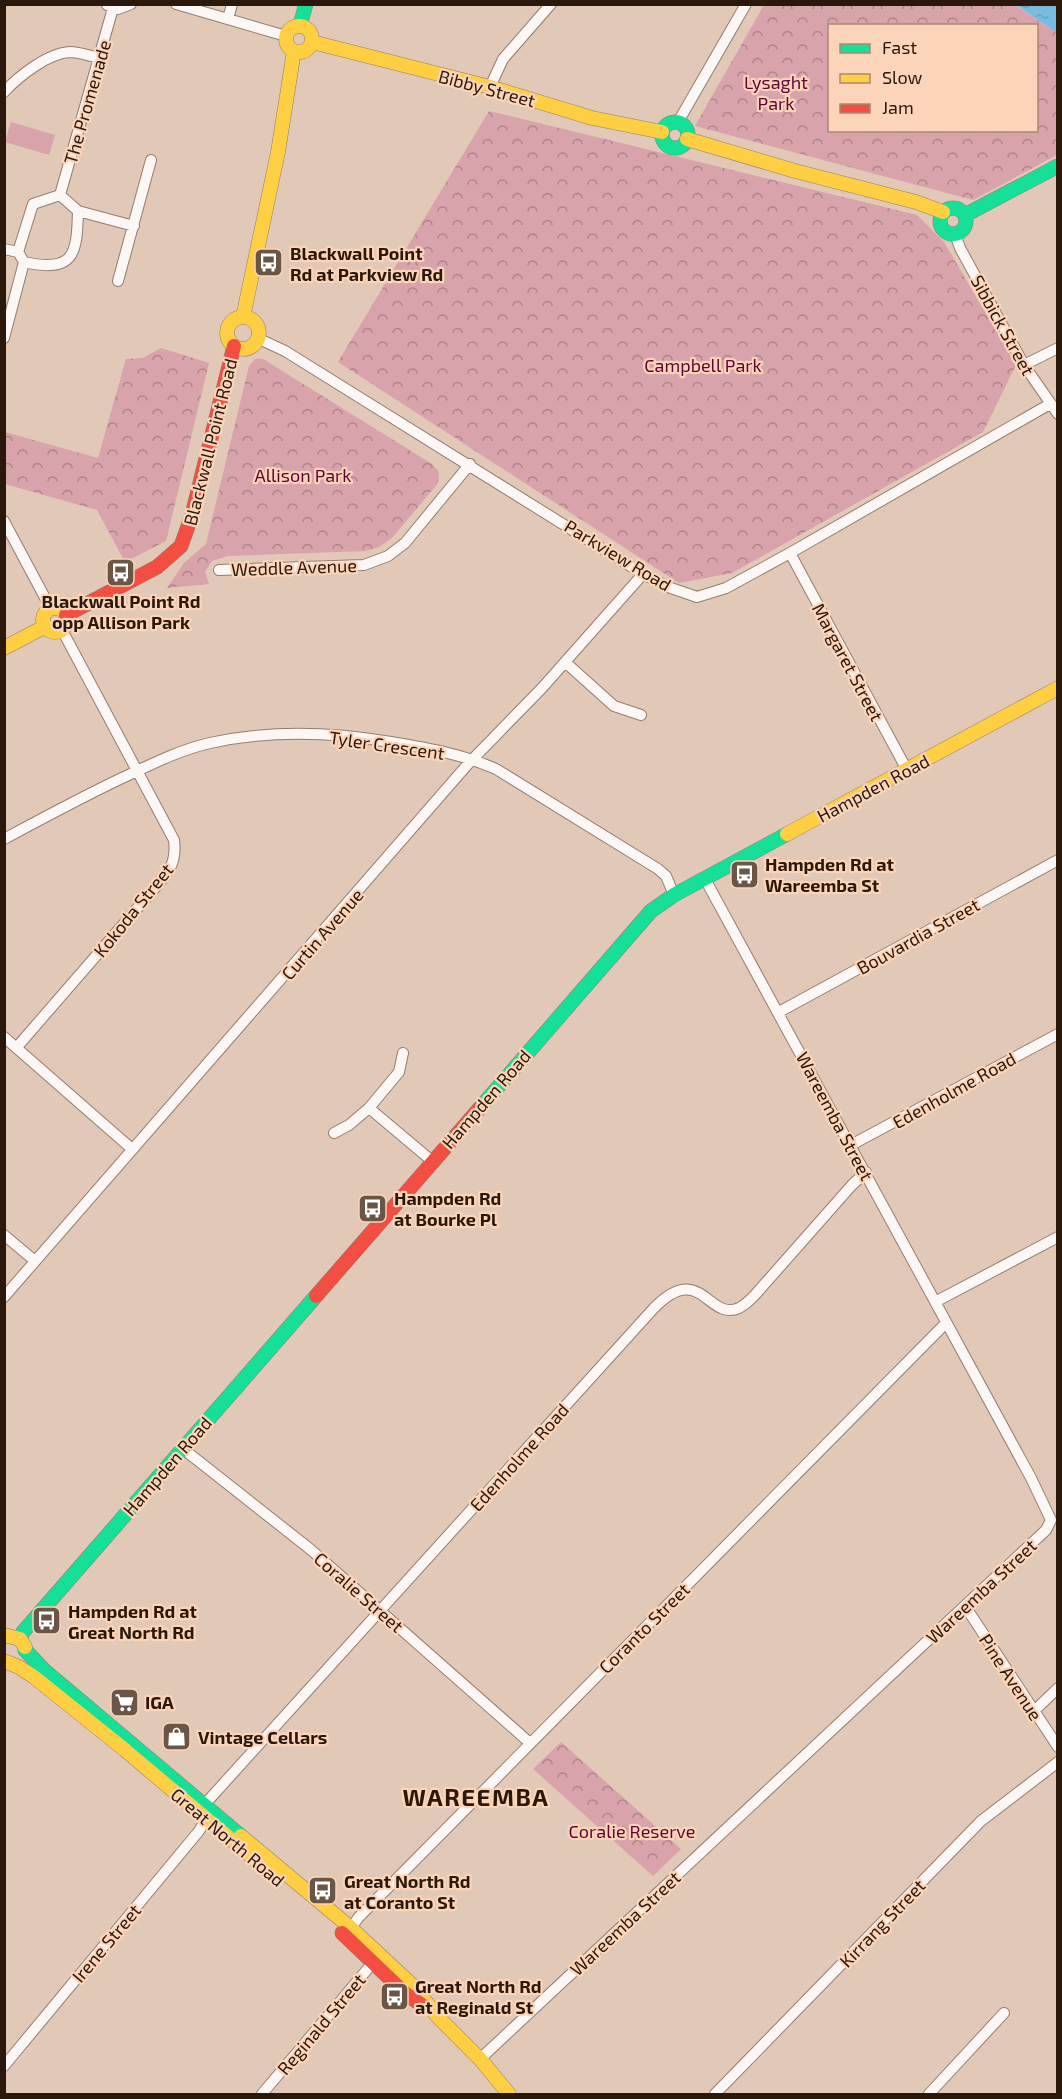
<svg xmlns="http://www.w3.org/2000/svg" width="1062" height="2099" font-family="'Exo 2',sans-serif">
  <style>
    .grass { fill: #d8a3aa }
    .park { fill: url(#park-crowns); fill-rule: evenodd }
    .water { fill: url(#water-ripples) }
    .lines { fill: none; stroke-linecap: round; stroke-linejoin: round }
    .street-casing { stroke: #927e70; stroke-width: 12 }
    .fast-casing { stroke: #927e70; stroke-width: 15 }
    .slow-casing { stroke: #927e70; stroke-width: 15 }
    .jam-casing { stroke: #927e70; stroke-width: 15 }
    .street { stroke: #fbf7f4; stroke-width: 10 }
    .fast { stroke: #16e098; stroke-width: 14 }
    .slow { stroke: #ffcf43; stroke-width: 14 }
    .jam { stroke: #f24e42; stroke-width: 14 }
    .labels { text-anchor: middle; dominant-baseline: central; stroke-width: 4.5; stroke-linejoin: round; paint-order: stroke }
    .park-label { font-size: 18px; fill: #600234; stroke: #fcd4b9 }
    .street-label { font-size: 18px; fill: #29180b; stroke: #fcd4b9 }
    .poi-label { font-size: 18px; font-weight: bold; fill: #29180b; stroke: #fcd4b9; text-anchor: start }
    .district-label { font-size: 24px; font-weight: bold; letter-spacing: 1.5px; fill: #29180b; stroke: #fcd4b9 }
  </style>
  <defs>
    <pattern id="park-crowns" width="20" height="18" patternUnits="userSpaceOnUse" patternTransform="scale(1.5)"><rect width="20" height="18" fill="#d8a3aa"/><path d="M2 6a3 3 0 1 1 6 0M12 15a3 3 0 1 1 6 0" fill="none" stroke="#af8489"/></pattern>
    <pattern id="water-ripples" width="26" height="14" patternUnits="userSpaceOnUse" patternTransform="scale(1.5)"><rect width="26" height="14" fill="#78bde1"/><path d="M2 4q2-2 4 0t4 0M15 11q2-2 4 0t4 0" fill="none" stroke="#68a2c0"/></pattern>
  </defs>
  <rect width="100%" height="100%" fill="#e2c8b6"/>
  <path class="grass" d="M11,122L55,135L49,155L5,142Z"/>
  <path class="park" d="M764,5H1015L1057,33V155L973,200L695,126ZM830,26H1036V130H830Z
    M489,111L917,215L944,242L1016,365L983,432L732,573L679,583L338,362Z
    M161,348L209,363L166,541L125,562L97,510L5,484V432L98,458L126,359L143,358Z
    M255,359H263L432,464L439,472L438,483L392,538L379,547L365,551L228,556L212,561L205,572L209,584L167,588L184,563L206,544L249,366Z
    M561,1742L681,1849L653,1876L533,1769Z"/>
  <path class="water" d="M1015,5H1057V33L1016,5Z"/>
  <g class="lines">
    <defs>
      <path id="street" d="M176,4L286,36
        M107,5L118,9L131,4
        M228,19L232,4
        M490,87L503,59L551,4
        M4,92C19,76 48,53 70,52C79,52 90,56 99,58
        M678,122L746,4
        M60,195L78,211C77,255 74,273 24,262L18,252L33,204Z
        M60,195L113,8
        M78,211L134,226
        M955,234L960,248L1024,365L1058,414
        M4,249L18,252
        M118,281L151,160
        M4,338L24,262
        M257,338L285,351L643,574L668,587L697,597L726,588L790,553L1050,404
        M1024,365L1058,348
        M4,521L51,609
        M790,553L907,770
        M219,570L364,565L388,556L405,543L470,464
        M565,662L614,706L641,715
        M4,839C43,818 82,797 122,778C150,765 179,750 210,743C268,730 332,732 391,742C427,748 462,754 496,769L658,869L666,876L674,895
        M779,1012L1058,860
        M4,1037L132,1149
        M17,1047L154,889C168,872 177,864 174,840L62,630
        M403,1053L399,1072L369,1108L432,1161
        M334,1133L349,1125L369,1108
        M851,1145L1058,1034
        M4,1235L35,1261
        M4,1297L468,764L542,688L643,574
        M935,1302L1058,1237
        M182,1448L310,1549L530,1743
        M965,1606L1058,1747
        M1034,1711L1058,1688
        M348,1933L358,1918L946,1323
        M480,2059L1046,1530L1051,1520L1031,1478L705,879
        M4,2066L199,1831L206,1819L205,1804L654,1308C701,1260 708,1322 739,1308C745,1305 750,1300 754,1296L852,1185L866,1172
        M262,2094L376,1959
        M715,2094L981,1821L1058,1762
        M929,2094L1004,2013"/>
      <path id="fast" d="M300,25L306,4
        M662 135a13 13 0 1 1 26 0a13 13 0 1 1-26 0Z
        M940 221a13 13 0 1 1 26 0a13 13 0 1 1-26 0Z
        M965,215L1058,166
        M479,1109L651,911L674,895L787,834
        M20,1639L23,1632L316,1296
        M25,1650L44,1670L241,1836"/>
      <path id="slow" d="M286 39a13 13 0 1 1 26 0a13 13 0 1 1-26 0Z
        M312,42L490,87L592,118L662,132
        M687,139L795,171L916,202L943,212
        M243,317L278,152L294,51
        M227 333a16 16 0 1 1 32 0a16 16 0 1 1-32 0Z
        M43 620a12 12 0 1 1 24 0a12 12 0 1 1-24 0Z
        M4,648L46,626
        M787,834L1058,688
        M4,1635L20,1639L25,1647
        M4,1661L19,1667L34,1677L125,1750L273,1875
        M241,1836L351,1928L412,1985L439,2018L480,2059L509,2094"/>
      <path id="jam" d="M66,615L157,567L181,546L192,515L234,346
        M316,1296L479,1109
        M342,1933L406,1994L422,2005"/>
    </defs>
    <use href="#street" class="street-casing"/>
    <use href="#fast" class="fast-casing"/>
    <use href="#slow" class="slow-casing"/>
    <use href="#jam" class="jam-casing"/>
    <use href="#street" class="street"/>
    <use href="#fast" class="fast"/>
    <use href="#slow" class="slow"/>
    <use href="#jam" class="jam"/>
  </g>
  <defs>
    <symbol id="bus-square" viewBox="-11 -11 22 22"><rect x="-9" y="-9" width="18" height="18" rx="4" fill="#6a5647" stroke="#fcd4b9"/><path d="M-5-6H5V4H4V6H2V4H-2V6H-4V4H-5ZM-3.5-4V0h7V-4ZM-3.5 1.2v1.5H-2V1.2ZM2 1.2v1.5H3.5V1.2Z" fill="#fff"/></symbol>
    <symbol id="supermarket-square" viewBox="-11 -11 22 22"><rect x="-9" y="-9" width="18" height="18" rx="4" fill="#6a5647" stroke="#fcd4b9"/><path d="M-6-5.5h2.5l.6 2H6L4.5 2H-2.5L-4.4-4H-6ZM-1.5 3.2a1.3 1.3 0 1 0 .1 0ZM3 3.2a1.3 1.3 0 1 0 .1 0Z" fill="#fff"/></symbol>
    <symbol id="shop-square" viewBox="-11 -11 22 22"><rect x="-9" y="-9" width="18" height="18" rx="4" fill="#6a5647" stroke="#fcd4b9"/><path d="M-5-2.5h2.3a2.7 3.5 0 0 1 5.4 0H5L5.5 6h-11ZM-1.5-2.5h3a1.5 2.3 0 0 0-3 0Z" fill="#fff"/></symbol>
  </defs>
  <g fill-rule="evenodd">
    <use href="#bus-square" x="252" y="246" width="33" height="33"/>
    <use href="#bus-square" x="104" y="556" width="33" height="33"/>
    <use href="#bus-square" x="728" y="858" width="33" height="33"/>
    <use href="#bus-square" x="356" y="1192" width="33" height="33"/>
    <use href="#bus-square" x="30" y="1604" width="33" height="33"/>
    <use href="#supermarket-square" x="108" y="1686" width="33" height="33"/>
    <use href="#shop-square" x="160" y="1720" width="33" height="33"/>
    <use href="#bus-square" x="306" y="1874" width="33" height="33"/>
    <use href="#bus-square" x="378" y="1980" width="33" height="33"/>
  </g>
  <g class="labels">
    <g class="park-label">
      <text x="776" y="82">Lysaght<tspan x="776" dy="21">Park</tspan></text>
      <text x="703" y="365">Campbell Park</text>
      <text x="303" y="475">Allison Park</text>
      <text x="632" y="1831">Coralie Reserve</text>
    </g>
    <g class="street-label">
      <text transform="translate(487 88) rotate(15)">Bibby Street</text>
      <text transform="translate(87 102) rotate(-74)">The Promenade</text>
      <text transform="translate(1003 325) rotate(61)">Sibbick Street</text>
      <text transform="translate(210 442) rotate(-76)">Blackwall Point Road</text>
      <text transform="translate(618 555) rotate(31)">Parkview Road</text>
      <text transform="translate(294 567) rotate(-2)">Weddle Avenue</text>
      <text transform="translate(848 662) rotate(62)">Margaret Street</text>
      <text transform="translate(387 745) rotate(8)">Tyler Crescent</text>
      <text transform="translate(873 788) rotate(-28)">Hampden Road</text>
      <text transform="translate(133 910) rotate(-51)">Kokoda Street</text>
      <text transform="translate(322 934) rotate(-49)">Curtin Avenue</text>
      <text transform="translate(918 936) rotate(-29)">Bouvardia Street</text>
      <text transform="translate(954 1090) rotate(-29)">Edenholme Road</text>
      <text transform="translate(486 1099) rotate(-49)">Hampden Road</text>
      <text transform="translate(835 1116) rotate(62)">Wareemba Street</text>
      <text transform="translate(519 1457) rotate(-48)">Edenholme Road</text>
      <text transform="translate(167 1466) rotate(-49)">Hampden Road</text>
      <text transform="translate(981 1591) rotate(-43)">Wareemba Street</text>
      <text transform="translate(359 1592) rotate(41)">Coralie Street</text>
      <text transform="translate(644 1628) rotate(-45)">Coranto Street</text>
      <text transform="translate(1011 1677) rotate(57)">Pine Avenue</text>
      <text transform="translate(228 1837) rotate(40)">Great North Road</text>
      <text transform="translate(625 1923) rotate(-43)">Wareemba Street</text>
      <text transform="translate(882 1923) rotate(-46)">Kirrang Street</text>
      <text transform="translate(106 1943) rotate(-50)">Irene Street</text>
      <text transform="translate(321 2024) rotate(-50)">Reginald Street</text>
    </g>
    <g class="poi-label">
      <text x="290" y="253">Blackwall Point<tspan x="290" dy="21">Rd at Parkview Rd</tspan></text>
      <text x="121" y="601" text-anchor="middle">Blackwall Point Rd<tspan x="121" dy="21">opp Allison Park</tspan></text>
      <text x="765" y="864">Hampden Rd at<tspan x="765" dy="21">Wareemba St</tspan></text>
      <text x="394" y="1198">Hampden Rd<tspan x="394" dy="21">at Bourke Pl</tspan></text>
      <text x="68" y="1611">Hampden Rd at<tspan x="68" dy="21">Great North Rd</tspan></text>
      <text x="145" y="1702">IGA</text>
      <text x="198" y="1737">Vintage Cellars</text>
      <text x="344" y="1881">Great North Rd<tspan x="344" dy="21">at Coranto St</tspan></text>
      <text x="415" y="1986">Great North Rd<tspan x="415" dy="21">at Reginald St</tspan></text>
    </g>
    <g class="district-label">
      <text x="476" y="1796">WAREEMBA</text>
    </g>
  </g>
  <rect width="1062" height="2099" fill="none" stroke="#29180b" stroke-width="12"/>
  <rect x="828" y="24" width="210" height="108" fill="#fcd4b9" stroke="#a88973" stroke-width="1.5"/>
  <rect x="840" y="44" width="30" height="9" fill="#16e098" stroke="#a88973" stroke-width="1.5"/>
  <text x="882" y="54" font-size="18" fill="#29180b">Fast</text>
  <rect x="840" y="74" width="30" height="9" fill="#ffcf43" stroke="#a88973" stroke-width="1.5"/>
  <text x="882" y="84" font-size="18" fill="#29180b">Slow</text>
  <rect x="840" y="104" width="30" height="9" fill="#f24e42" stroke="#a88973" stroke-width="1.5"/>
  <text x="882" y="114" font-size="18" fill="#29180b">Jam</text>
</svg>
